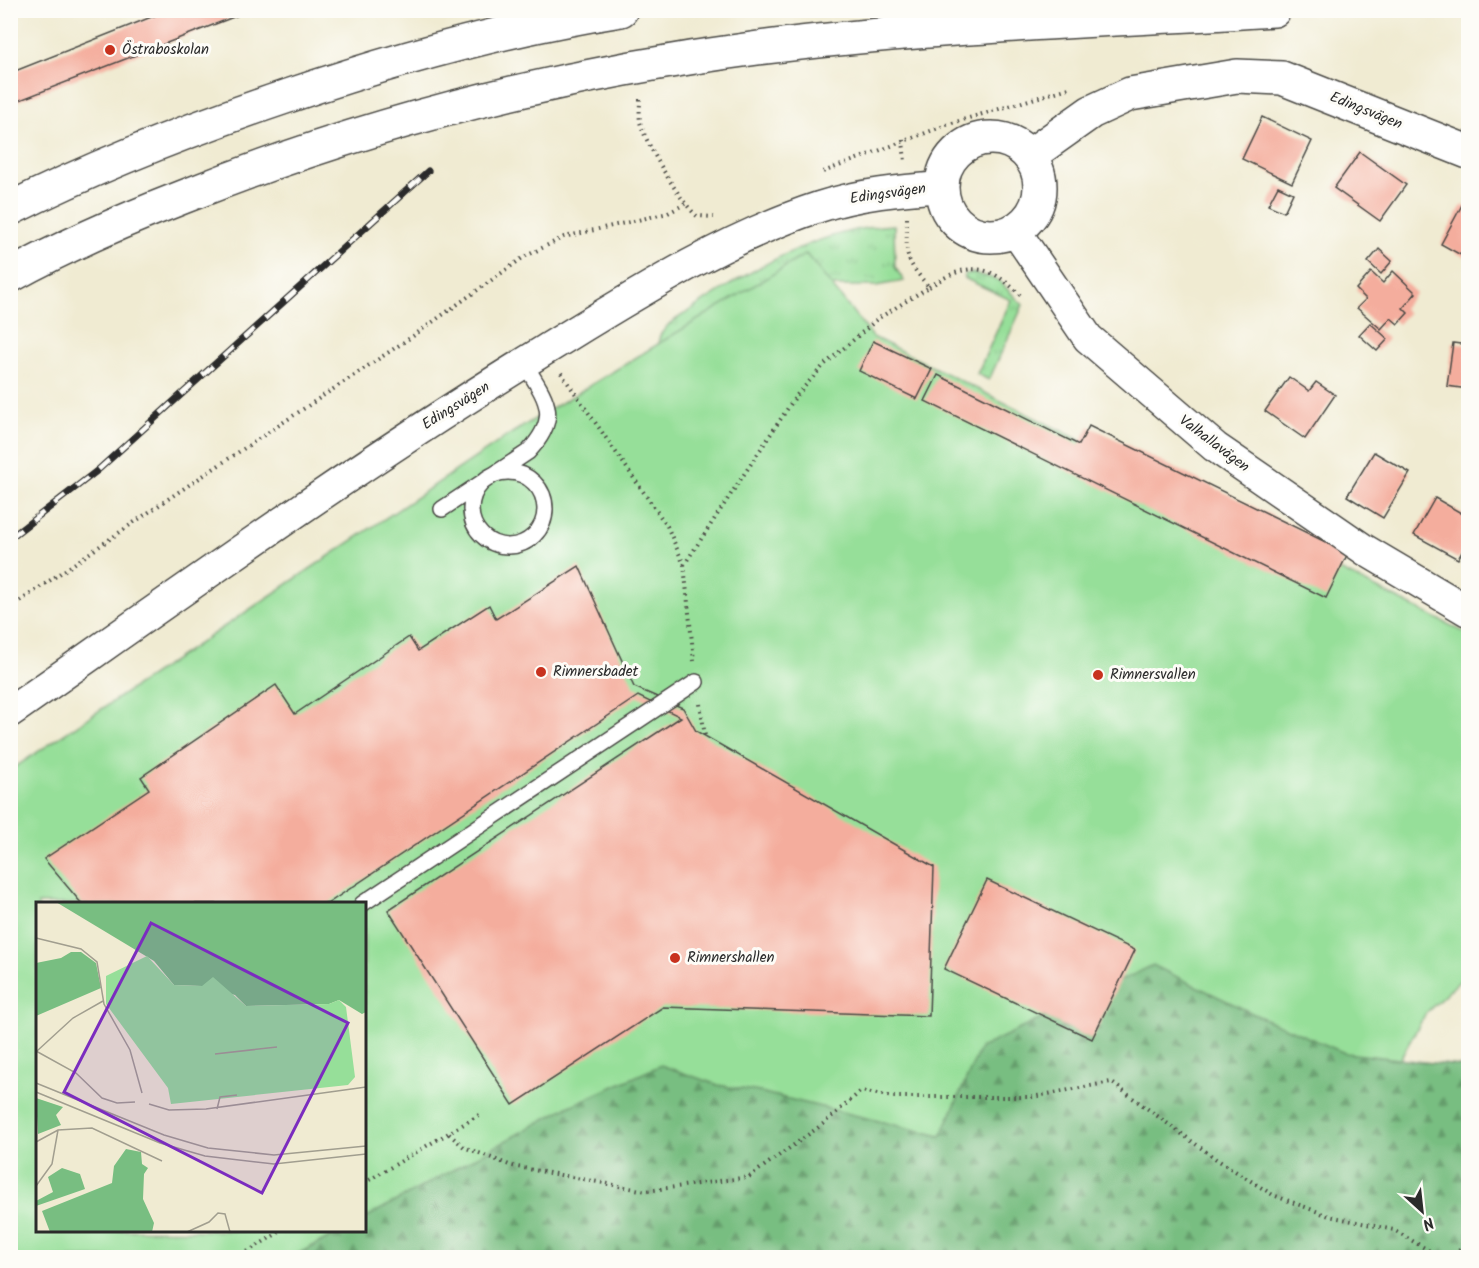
<svg xmlns="http://www.w3.org/2000/svg" width="1479" height="1268" font-family="Kalam,sans-serif">
  <style>
    .grass { fill: url(#grass-tufts); stroke: #608562; stroke-width: 1.5 }
    .forest { fill: url(#forest-firs); stroke: #527456; stroke-width: 1.5 }
    .pitch { fill: #96df99; stroke: #608562; stroke-width: 1.5 }
    .building { fill: #f4ad9d }
    .lines { fill: none; stroke-linecap: round; stroke-linejoin: round }
    .lane-casing { stroke: #494844; stroke-width: 18 }
    .street-casing { stroke: #494844; stroke-width: 33 }
    .secondary-casing { stroke: #494844; stroke-width: 36 }
    .highway-casing { stroke: #494844; stroke-width: 36 }
    .path { stroke: #494844; stroke-width: 4; stroke-dasharray: 1.5 4.5; stroke-linecap: butt }
    .lane { stroke: #fff; stroke-width: 15 }
    .street { stroke: #fff; stroke-width: 30 }
    .secondary { stroke: #fff; stroke-width: 33 }
    .highway { stroke: #fff; stroke-width: 33 }
    .rail-casing { stroke: #2b2b2b; stroke-width: 7 }
    .rail { stroke: #fdfcf7; stroke-width: 4.5; stroke-dasharray: 14; stroke-linecap: butt }
    .poi-dot { fill: #c8321e; stroke: #fdfcf7; stroke-width: 2 }
    .labels { text-anchor: middle; dominant-baseline: central; stroke-width: 6; stroke-linejoin: round; paint-order: stroke }
    .poi-label { font-size: 15px; fill: #2b2b2b; stroke: #fdfcf7; text-anchor: start }
    .street-label { font-size: 15px; fill: #2b2b2b; stroke: #fdfcf7 }
    .inset-road { fill: none; stroke: #a19e8f; stroke-width: 1.5 }
    .view { fill: #7b2cbf; fill-opacity: 0.15; stroke: #7b2cbf; stroke-width: 3 }
    .inset-edge { fill: none; stroke: #2b2b2b; stroke-width: 3 }
  </style>
  <defs>
    <pattern id="grass-tufts" width="24" height="20" patternUnits="userSpaceOnUse" patternTransform="scale(1.5)"><rect width="24" height="20" fill="#96df99"/><path d="M3 7l-1-3M5 7V3M7 7l1-3M15 17l-1-3M17 17v-4M19 17l1-3" fill="none" stroke="#81c084"/></pattern>
    <pattern id="forest-firs" width="22" height="20" patternUnits="userSpaceOnUse" patternTransform="scale(1.5)"><rect width="22" height="20" fill="#78be81"/><path d="M5 1l3.5 6h-7zM16 11l3.5 6h-7z" fill="#639b6a"/></pattern>
  </defs>
  <rect width="100%" height="100%" fill="#fdfcf7"/>
  <filter id="ink" filterUnits="userSpaceOnUse"><feTurbulence type="fractalNoise" baseFrequency=".0167" numOctaves="2"/><feDisplacementMap in="SourceGraphic" scale="12" xChannelSelector="R" yChannelSelector="G"/><feConvolveMatrix kernelMatrix="1 2 1 2 8 2 1 2 1" color-interpolation-filters="sRGB"/></filter>
  <filter id="wash" filterUnits="userSpaceOnUse"><feTurbulence type="fractalNoise" baseFrequency=".008" numOctaves="4" result="noise"/><feDisplacementMap in="SourceGraphic" scale="24" xChannelSelector="R" yChannelSelector="G"/><feGaussianBlur stdDeviation="1.35" result="paint"/><feColorMatrix in="noise" values="0 0 0 0 0 0 0 0 0 0 0 0 0 0 0 0 0 1.4 0 .05"/><feComposite in="paint" operator="in"/></filter>
  <g filter="url(#wash)">
    <rect width="100%" height="100%" fill="#f0ebd2"/>
    <path class="grass" d="M894,225L895,267L904,281L876,286H829L657,347L660,335L669,324C738,279 809,229 894,225Z
      M973,273L998,280L1023,305L989,380L977,374L1011,300L964,278L965,274Z"/>
    <path class="forest" d="M1153,965L1254,1014L1345,1053L1468,1067V1257L292,1258L341,1231L364,1230L365,1218L563,1109L661,1065L718,1085L760,1092L941,1136L980,1048Z"/>
    <path class="pitch" d="M806,254L873,337L1468,634V973L1426,1013L1400,1059L1345,1053L1254,1014L1153,965L980,1048L941,1136L760,1092L718,1085L661,1065L563,1109L365,1218L364,904H38V1230L341,1231L292,1257L11,1258V770L512,433Z"/>
    <g id="blocks">
      <path class="building" d="M169,10L249,11L10,104V73Z
        M1262,117L1312,141L1292,183L1242,159Z
        M1360,152L1406,185L1380,221L1334,188Z
        M1278,186L1293,193L1284,212L1268,205Z
        M1462,205L1468,209V259L1441,244Z
        M1379,249L1392,261L1381,274L1368,262Z
        M1393,271L1416,293L1403,308L1408,313L1398,324L1391,318L1381,329L1357,308L1366,299L1356,289L1371,272L1383,283Z
        M1370,323L1388,339L1377,351L1359,335Z
        M873,341L932,369L917,399L859,371Z
        M1453,343L1468,345V389L1447,386Z
        M938,375L1079,445L1089,426L1348,553L1326,598L925,401Z
        M1289,377L1309,391L1316,382L1335,395L1305,439L1265,411Z
        M1374,452L1410,473L1383,518L1347,496Z
        M1435,498L1468,517V541L1458,559L1414,535Z
        M579,566L634,687L683,708L696,731L934,867L929,1016L663,1007L513,1105L388,910L681,717L638,696L327,904H82L44,859L149,789L141,777L276,685L295,714L409,637L418,651L489,605L496,619Z
        M987,880L1135,950L1092,1039L944,969Z"/>
    </g>
  </g>
  <g filter="url(#ink)">
    <use href="#blocks" fill-opacity="0" stroke="#494844" stroke-width="1.5"/>
    <g class="lines">
      <defs>
        <path id="lane" d="M471 509a37 37 0 1 1 74 0a37 37 0 1 1-74 0Z
          M442,509L528,452C562,416 546,399 524,363
          M362,904L696,682"/>
        <path id="street" d="M1014,229L1088,338L1215,447L1365,550L1468,611
          M10,712C187,588 362,462 545,350C630,298 724,238 819,207C858,194 901,190 942,187"/>
        <path id="secondary" d="M942 187a49 49 0 1 1 98 0a49 49 0 1 1-98 0Z
          M1029,156L1091,112L1130,94L1237,76L1282,78L1468,152"/>
        <path id="highway" d="M10,209C100,164 193,128 288,96C396,59 508,28 621,10
          M10,276C66,245 124,220 183,197C367,123 561,74 758,48C929,26 1102,21 1274,10"/>
      </defs>
      <use href="#lane" class="lane-casing"/>
      <use href="#street" class="street-casing"/>
      <use href="#secondary" class="secondary-casing"/>
      <use href="#highway" class="highway-casing"/>
      <path class="path" d="M640,99C640,106 639,115 640,122C645,143 681,203 697,216L714,217
        M903,140L905,162
        M823,172L949,124L1069,88
        M929,287C967,262 988,262 1020,295
        M561,373L667,526L684,565L694,661
        M684,565L796,396L824,365L879,318L929,287C902,256 907,257 907,218
        M10,608L165,501L413,336L524,257L564,237L668,213L685,204
        M700,704L705,736
        M449,1134L464,1147L512,1166L646,1191L749,1177L823,1124L861,1091L893,1097H1032L1111,1082L1216,1159L1273,1195L1329,1216L1394,1230L1440,1257L1453,1256L1468,1240
        M364,1183L479,1115
        M237,1258L283,1230"/>
      <use href="#lane" class="lane"/>
      <use href="#street" class="street"/>
      <use href="#secondary" class="secondary"/>
      <use href="#highway" class="highway"/>
      <defs>
        <path id="rail" d="M10,538L98,470L428,171"/>
      </defs>
      <use href="#rail" class="rail-casing"/>
      <use href="#rail" class="rail"/>
    </g>
  </g>
  <g class="poi-dot">
    <circle cx="110" cy="50" r="6"/>
    <circle cx="541" cy="672" r="6"/>
    <circle cx="1098" cy="675" r="6"/>
    <circle cx="675" cy="958" r="6"/>
  </g>
  <g class="labels">
    <g class="poi-label">
      <text x="122" y="50">Östraboskolan</text>
      <text x="553" y="672">Rimnersbadet</text>
      <text x="1110" y="675">Rimnersvallen</text>
      <text x="687" y="958">Rimnershallen</text>
    </g>
    <g class="street-label">
      <text transform="translate(1366 111) rotate(22)">Edingsvägen</text>
      <text transform="translate(888 194) rotate(-8)">Edingsvägen</text>
      <text transform="translate(456 406) rotate(-32)">Edingsvägen</text>
      <text transform="translate(1214 444) rotate(37)">Valhallavägen</text>
    </g>
  </g>
  <g transform="translate(36 902)">
    <rect width="330" height="330" fill="#f0ebd2"/>
    <path d="M20,0H330V110L326,112L303,98L293,102L210,104L199,93L166,84L138,83L118,59ZM35,50H45L60,61L65,86L0,114V61L25,56ZM0,196L27,205L20,213L25,223L2,232ZM90,247L105,250L106,262L112,266L108,272L107,297L118,321L116,330H14L6,309L76,281L78,264ZM26,266L44,272L49,287L0,304V299L17,290L12,275Z" fill="#78be81"/>
    <path d="M111,54L138,83L166,84L177,75L210,104L293,102L303,98L310,105L319,175L312,183L135,202L132,186L70,102V74Z" fill="#96df99"/>
    <path class="inset-road" d="M0,36L45,47L61,60L68,102L94,148L106,191M0,149L40,171L66,196L81,201L99,200M1,149L37,116L67,99M179,152L241,145M0,181L128,233L172,246L238,253L330,244M0,190L124,241L169,254L238,262L330,252M113,202L133,208L170,207L330,185M181,207L184,195L201,193M0,240L22,228L56,226L126,259M0,284L16,262L22,228M151,330L173,320L182,311L189,312L194,330"/>
    <path class="view" d="M115,21L312,121L226,291L28,190Z"/>
    <rect width="330" height="330" class="inset-edge"/>
  </g>
  <rect width="1479" height="1268" fill="none" stroke="#fdfcf7" stroke-width="36"/>
  <g transform="translate(1422 1211) rotate(153)" stroke="#fdfcf7" stroke-width="4.5" paint-order="stroke">
  <path d="M0-4.5L10 22L0 15L-10 22Z" fill="#2b2b2b"/>
  <text y="-9" font-size="16" font-weight="bold" text-anchor="middle" fill="#2b2b2b">N</text>
  </g>
</svg>
